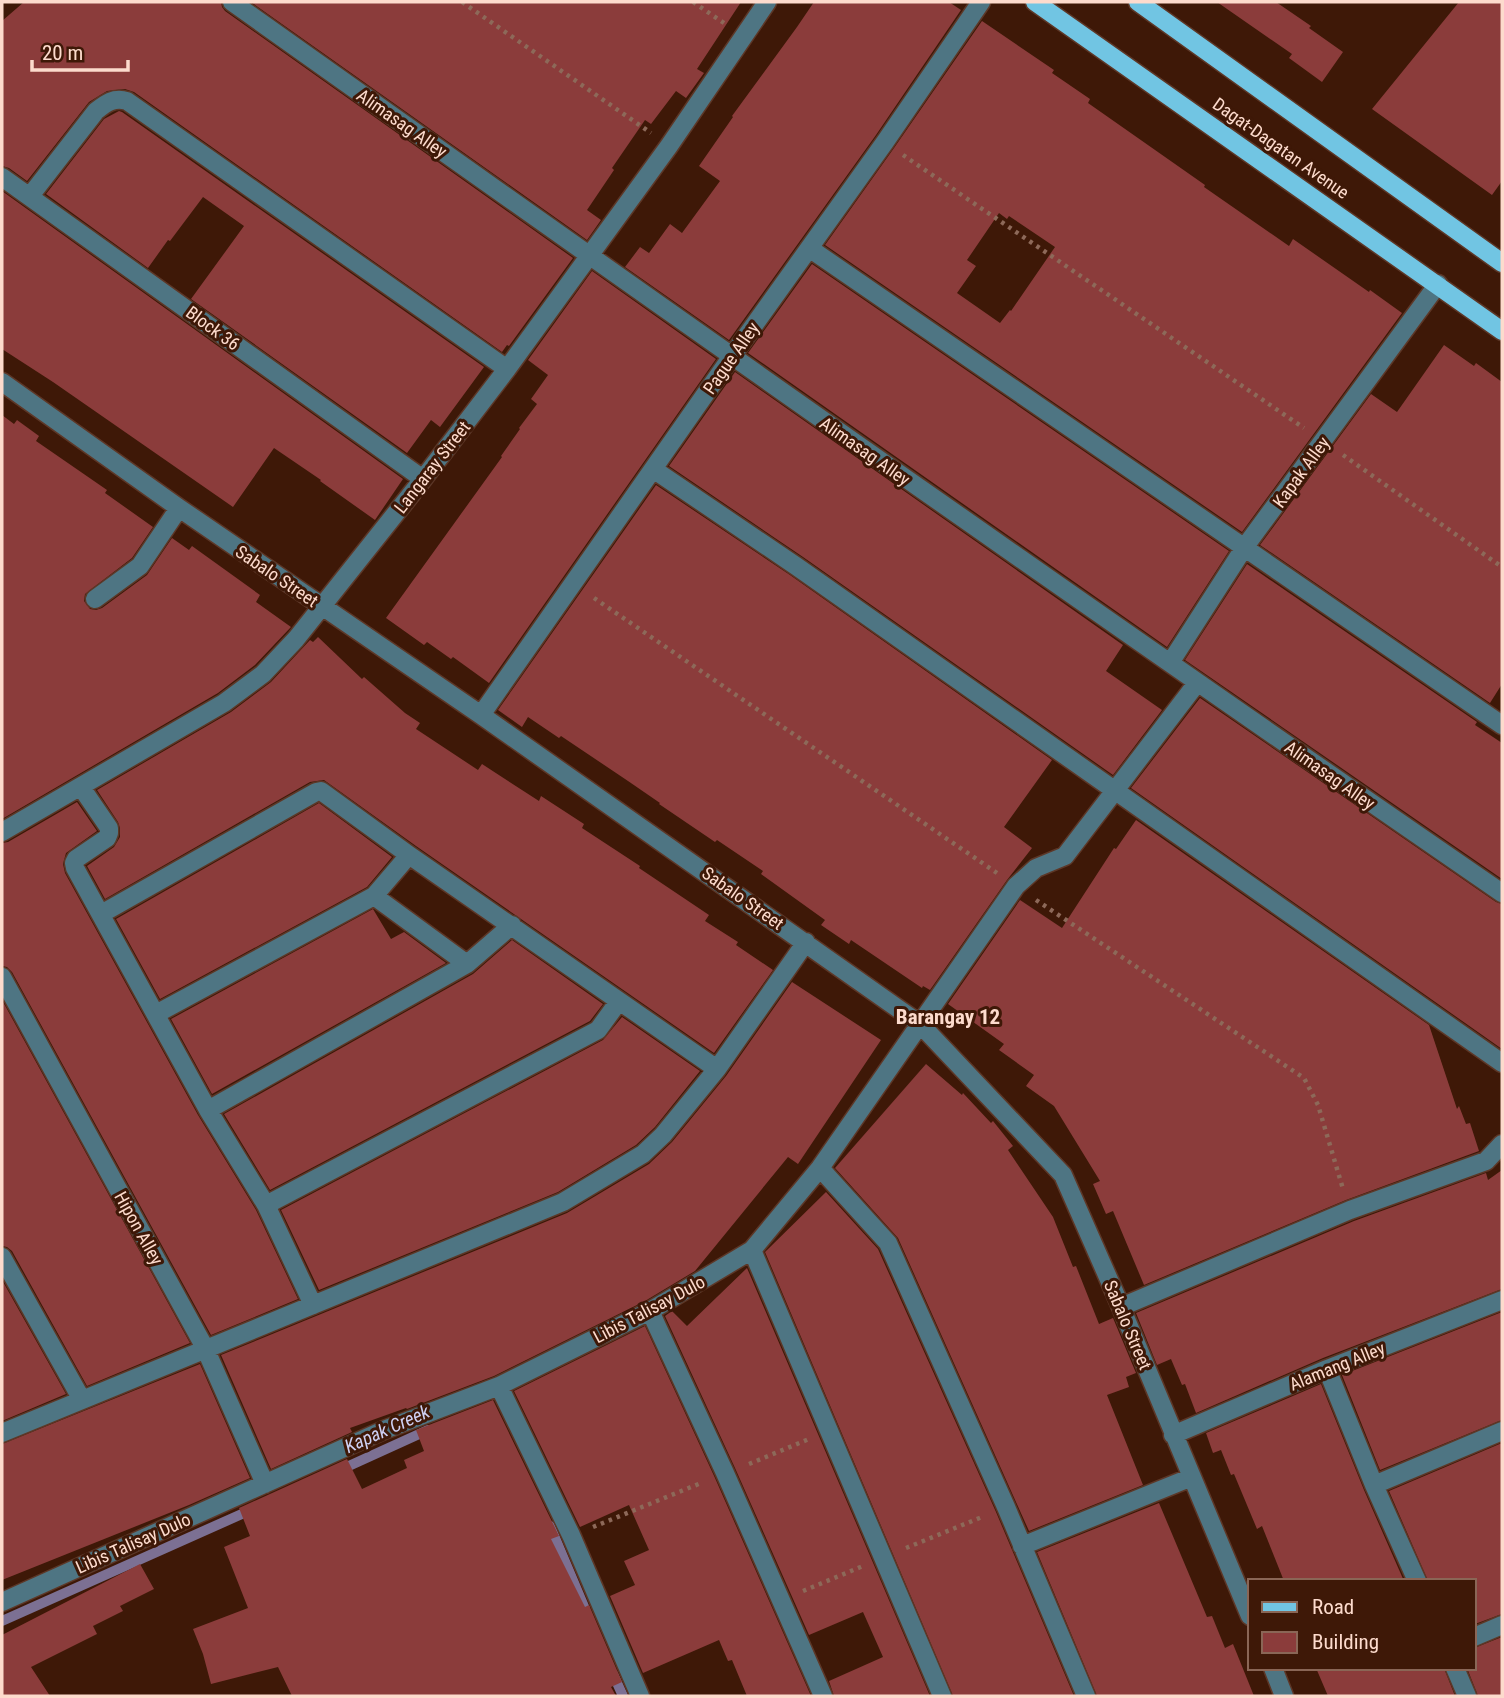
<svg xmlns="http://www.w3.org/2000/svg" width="1504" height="1698" font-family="'Roboto Condensed',sans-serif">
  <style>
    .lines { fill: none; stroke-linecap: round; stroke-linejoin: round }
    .stream { stroke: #7c7093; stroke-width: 10 }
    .building { fill: #8b3c3b; fill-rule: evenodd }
    .minor-casing { stroke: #5d3727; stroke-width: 21 }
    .major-casing { stroke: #5d3727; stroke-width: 21 }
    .path { stroke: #8d6959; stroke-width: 4.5; stroke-dasharray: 3.5 5; stroke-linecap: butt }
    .minor { stroke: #4e7583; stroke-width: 18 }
    .major { stroke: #71c5e3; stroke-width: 18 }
    .labels { text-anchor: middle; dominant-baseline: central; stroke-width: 6; stroke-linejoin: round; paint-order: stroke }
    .street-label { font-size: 18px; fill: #fddbcd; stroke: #3e1807 }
    .water-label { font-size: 19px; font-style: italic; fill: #ced0f3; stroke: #3e1807 }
    .quarter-label { font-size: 21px; font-weight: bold; fill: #fddbcd; stroke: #3e1807 }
  </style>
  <rect width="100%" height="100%" fill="#3e1807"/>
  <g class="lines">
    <path class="stream" d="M340,1470L428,1430
      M550,1526L585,1609
      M2,1621L253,1509
      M613,1674L623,1696"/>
  </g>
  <path class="building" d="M24,2H221L222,7L225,11L573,258L509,346L507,345L502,352L134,92L125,89L107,91L89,102L27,181L9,168L2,166V21Z
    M251,2H741L697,69L704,73L686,98L676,91L651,124L645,120L612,168L614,170L587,210L601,220L587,240Z
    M814,2H949L961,10L876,135L729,340L625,267L640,247L649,253L670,224L682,233L720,181L699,166L733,117L732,116L797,27Z
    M1217,2H1276L1311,26L1309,28L1343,52L1322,82L1289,58L1292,54Z
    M1459,2H1502V181L1492,195L1372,109Z
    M982,21L1054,70L1052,73L1090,99L1088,103L1205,185L1204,187L1289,246L1293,239L1369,292L1370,290L1402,313L1242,532L825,245L894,148ZM999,213L1007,219L1009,216L1055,247L1011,311L1010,310L1000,323L957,293L976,266L967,260Z
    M119,111L122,112L484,367L440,427L431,420L407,453L191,299L244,226L203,197L170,241L168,240L148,268L46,194L104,119Z
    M2,191L403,479L375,520L320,481L321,480L274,448L233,507L53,382L2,349Z
    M812,264L1229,551L1167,647L748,353Z
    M592,271L716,359L489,683L453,657L451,659L427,642L424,645L386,618L502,457L501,456L520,429L519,428L537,404L531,399L548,375L528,360Z
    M1444,345L1474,366L1476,363L1502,382V684L1490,703L1260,545L1371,394L1397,412Z
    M735,372L1123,645L1106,671L1162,710L1113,775L803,557L669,466Z
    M2,415L14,424L17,420L39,436L36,441L107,490L105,493L153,527L132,558L85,594L84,601L90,609L96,610L102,608L147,575L172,538L189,550L192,546L260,595L256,602L291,627L255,665L218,693L2,819Z
    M656,485L790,575L1052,760L1004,827L1032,848L1007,880L930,990L923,986L922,988L851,940L849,944L821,925L825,920L761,874L763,871L717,840L715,842L659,804L660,803L628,781L561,736L559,738L528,717L522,727L498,710Z
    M1247,564L1477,722L1475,725L1502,743V879L1185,660Z
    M318,637L362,679L364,677L405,713L420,723L416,729L478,770L482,764L539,801L541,796L584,824L582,828L640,866L639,868L709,915L705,921L738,942L736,945L773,970L714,1053L416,846L324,780L310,782L105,899L87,866L114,847L120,837V828L118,822L97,790L231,712L271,682L310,640L313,642Z
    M1200,698L1496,902L1502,904V1049L1131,788Z
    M77,802L97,831L66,853L63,864L65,873L198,1115L256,1210L298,1299L211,1335L12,972L7,967L2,966V843L8,842Z
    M319,803L392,857L367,887L160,999L116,919Z
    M1136,820L1429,1025L1457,1109L1459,1106L1466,1124L1470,1123L1479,1151L1346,1200L1144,1285L1113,1211L1106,1214L1093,1184L1100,1181L1054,1106L1026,1086L1034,1075L999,1050L1004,1044L948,1004L1020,900L1062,928L1114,848L1116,849Z
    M373,909L391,939L404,932L446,963L212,1094L171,1019Z
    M512,940L603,1004L590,1021L270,1190L224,1114L473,974Z
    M792,982L881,1040L798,1164L788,1157L695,1271L645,1301L494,1376L407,1409L406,1408L350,1428L352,1432L271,1469L221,1355L567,1213L649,1164L672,1142L726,1076Z
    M2,1000L190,1343L87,1386L12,1251L7,1247L2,1246Z
    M622,1017L700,1071L655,1127L636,1145L558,1192L319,1290L281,1210L603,1040Z
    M926,1064L962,1095L963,1093L991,1123L993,1121L1013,1146L1008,1150L1053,1217L1073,1267L1076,1266L1099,1324L1113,1318L1136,1373L1126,1377L1129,1387L1107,1395L1143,1485L1029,1531L898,1238L835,1168Z
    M1502,1170V1289L1323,1358L1196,1413L1185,1384L1182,1385L1171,1359L1157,1365L1136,1313L1354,1221L1486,1173L1488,1180Z
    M826,1192L878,1249L996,1512L1074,1696H953L765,1252Z
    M747,1268L930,1696H834L829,1681L883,1657L863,1612L809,1635L735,1468L665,1316L672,1311L687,1326Z
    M2,1280L66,1394L2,1421Z
    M1502,1312V1420L1380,1470L1342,1375Z
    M645,1326L715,1478L811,1696H747L732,1660L728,1661L719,1640L643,1673L610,1596L635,1585L624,1561L649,1550L629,1505L580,1527L514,1391Z
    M200,1364L250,1478L189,1505L2,1580V1444Z
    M1321,1384L1364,1490L1404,1581H1284L1262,1526L1257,1529L1234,1474L1231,1475L1221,1450L1213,1453L1206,1433Z
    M493,1400L559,1536L551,1539L585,1607L589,1605L622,1682L611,1687L616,1696H292L278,1667L211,1684L203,1654L193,1629L248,1608L224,1547L250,1536L239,1508L347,1459L362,1489L407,1468L404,1460L424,1451L416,1430Z
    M1502,1443V1614L1475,1624L1474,1581H1428L1389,1491Z
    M1159,1503L1207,1617L1212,1616L1225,1648L1233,1644L1254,1696H1097L1037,1552Z
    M140,1564L154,1589L120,1606L123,1611L93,1626L97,1634L31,1667L50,1696H2V1635Z
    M1502,1637V1696H1478L1467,1668H1474V1648Z
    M1316,1668H1444L1455,1696H1328Z"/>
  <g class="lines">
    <defs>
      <path id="minor" d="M232,2C654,302 1076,600 1502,893
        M2,177L423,479
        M30,196L96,111C106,103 114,97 127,101L507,369
        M809,248L1502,725
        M2,382L179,508L481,715L920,1024L1063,1175L1121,1307L1250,1616
        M653,469L796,566L1502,1063
        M95,599L140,566L179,508
        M1170,663L1244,548L1438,284
        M481,715L732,356L885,142L981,2
        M81,787L109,828V833L107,838L76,859L74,863L75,868L208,1110L266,1205L313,1305
        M2,832L224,703L263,674L296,639L423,479L507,369L669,146L767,2
        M374,896L467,964
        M101,914L316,792L321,791L409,855L717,1069
        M2,977L205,1348L265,1484
        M156,1014L374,896L409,855
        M208,1110L467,964L512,925
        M820,1168L888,1243L1006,1507L1086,1696
        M266,1205L598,1030L619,1001
        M752,1250L942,1696
        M2,1257L82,1400
        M1121,1307L1350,1210L1486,1161L1502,1144
        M650,1311L725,1473L823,1696
        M1327,1369L1374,1485L1417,1581
        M499,1386L571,1535L640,1696
        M2,1433L563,1202L643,1154L663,1135L717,1069L806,942
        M1173,1435L1327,1369L1502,1300
        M1374,1485L1502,1431
        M1022,1546L1192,1477
        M2,1602L384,1430L499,1386L650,1311L752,1250L820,1168L1016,886L1036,868L1065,856L1197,683
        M1474,1637L1502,1625
        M1273,1668L1284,1696
        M1455,1668L1467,1696"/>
      <path id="major" d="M1035,2L1502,331
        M1138,2L1502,263"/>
    </defs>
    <use href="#minor" class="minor-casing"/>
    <use href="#major" class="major-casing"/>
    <path class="path" d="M462,2L651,133
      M693,2L724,23
      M903,155L1304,428
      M1343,455L1502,567
      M594,598L997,873
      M1036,900L1304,1078L1318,1105L1343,1189
      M749,1464L809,1439
      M593,1527L701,1483
      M906,1548L982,1517
      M803,1591L863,1566"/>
    <use href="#minor" class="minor"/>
    <use href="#major" class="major"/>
  </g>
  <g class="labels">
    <g class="street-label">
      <text transform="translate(402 123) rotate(35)">Alimasag Alley</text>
      <text transform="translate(1281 148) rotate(35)">Dagat-Dagatan Avenue</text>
      <text transform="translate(213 328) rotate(36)">Block 36</text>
      <text transform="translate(731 358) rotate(-55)">Pague Alley</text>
      <text transform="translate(865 451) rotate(35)">Alimasag Alley</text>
      <text transform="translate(432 467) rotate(-52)">Langaray Street</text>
      <text transform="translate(1301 472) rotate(-54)">Kapak Alley</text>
      <text transform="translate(277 576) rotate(34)">Sabalo Street</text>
      <text transform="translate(1330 775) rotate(35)">Alimasag Alley</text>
      <text transform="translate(743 898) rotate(35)">Sabalo Street</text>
      <text transform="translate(139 1228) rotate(61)">Hipon Alley</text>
      <text transform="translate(649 1309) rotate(-28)">Libis Talisay Dulo</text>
      <text transform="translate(1128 1325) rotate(67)">Sabalo Street</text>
      <text transform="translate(1337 1366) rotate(-22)">Alamang Alley</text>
      <text transform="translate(133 1543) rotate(-24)">Libis Talisay Dulo</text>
    </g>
    <g class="water-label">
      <text transform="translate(387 1429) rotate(-24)">Kapak Creek</text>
    </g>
    <g class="quarter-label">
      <text x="948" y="1017">Barangay 12</text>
    </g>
  </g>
  <rect width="1504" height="1698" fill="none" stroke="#fddbcd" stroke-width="7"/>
  <rect x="1248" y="1579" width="228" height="91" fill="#3e1807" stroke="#8a6656" stroke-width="2"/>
  <rect x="1262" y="1602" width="35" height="10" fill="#71c5e3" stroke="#8a6656" stroke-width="2"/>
  <text x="1312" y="1614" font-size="21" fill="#fddbcd">Road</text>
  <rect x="1262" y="1632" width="35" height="21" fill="#8b3c3b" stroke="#8a6656" stroke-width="2"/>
  <text x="1312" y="1649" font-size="21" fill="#fddbcd">Building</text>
  <path d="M32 60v10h96v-10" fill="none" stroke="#fddbcd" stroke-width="3.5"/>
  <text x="42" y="60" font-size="21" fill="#fddbcd" stroke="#3e1807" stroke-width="5" paint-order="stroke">20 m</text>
</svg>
